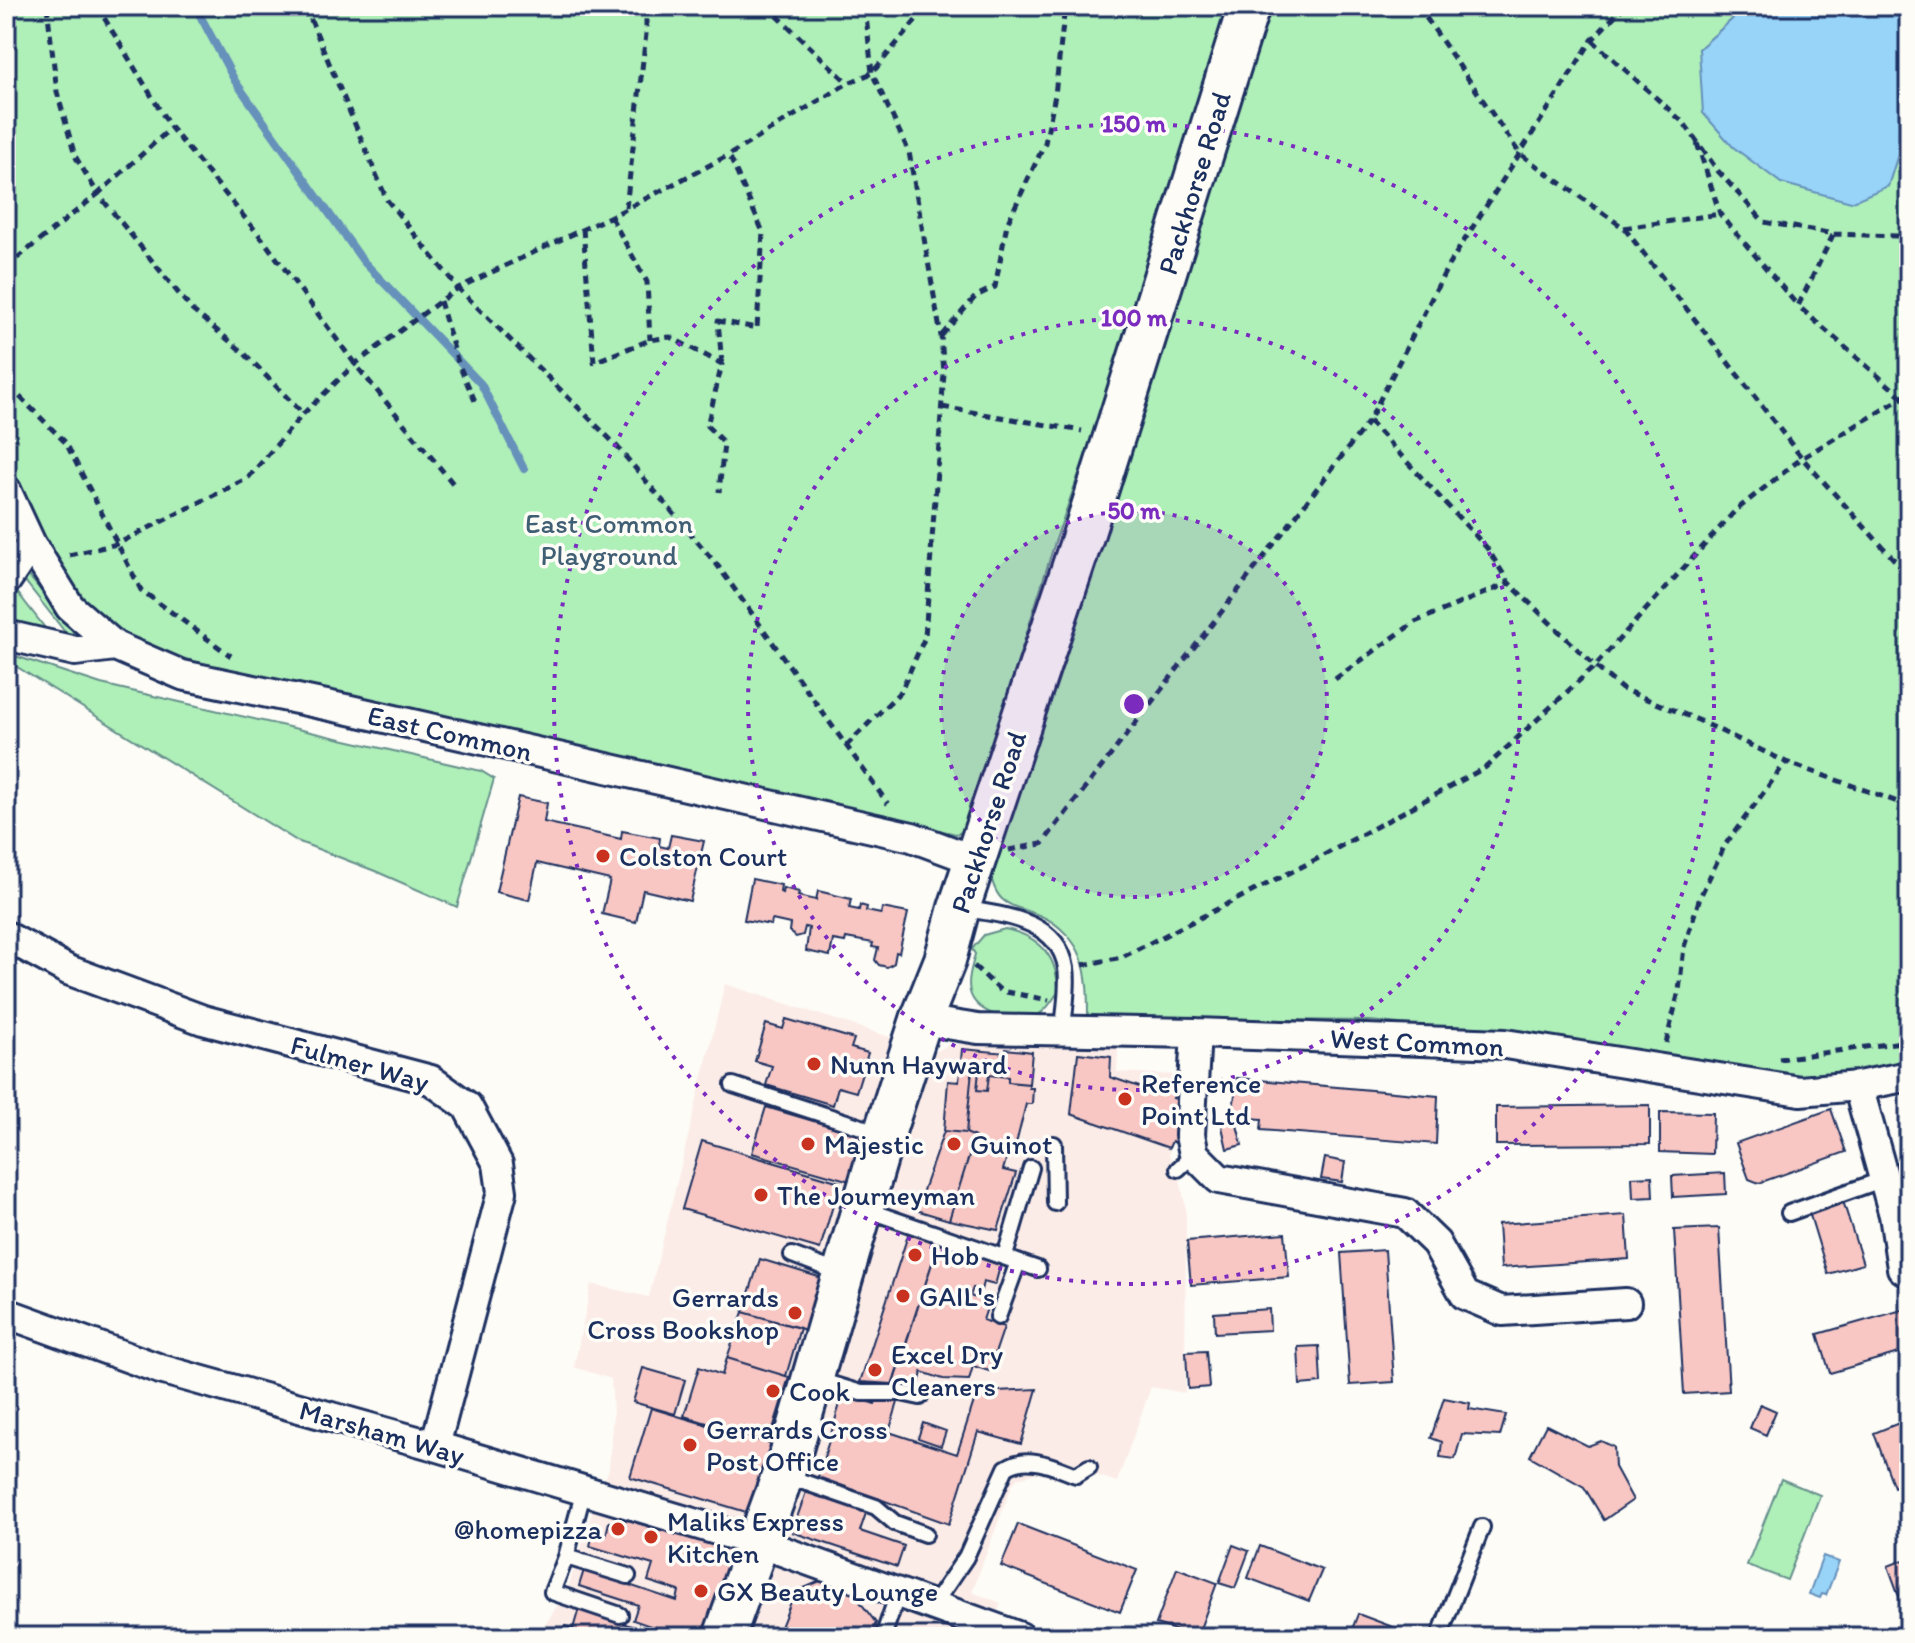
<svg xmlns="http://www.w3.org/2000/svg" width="1915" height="1643" font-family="Itim,sans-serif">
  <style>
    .built { fill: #fcece7 }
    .green { fill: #afefb8; stroke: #658f8b; stroke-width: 2 }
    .water { fill: #98d3f8; stroke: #6691ba; stroke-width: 2 }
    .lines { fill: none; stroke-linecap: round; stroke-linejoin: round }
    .stream { stroke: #6691ba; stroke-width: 8 }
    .building { fill: #f8c7c3; stroke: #1b2f5e; stroke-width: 2 }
    .service-casing { stroke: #1b2f5e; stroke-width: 20 }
    .minor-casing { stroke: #1b2f5e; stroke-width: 34 }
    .secondary-casing { stroke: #1b2f5e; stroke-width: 46 }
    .path { stroke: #1b2f5e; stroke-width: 5; stroke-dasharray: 8 6; stroke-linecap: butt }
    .service { stroke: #fdfcf7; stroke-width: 14 }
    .minor { stroke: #fdfcf7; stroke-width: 28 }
    .secondary { stroke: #fdfcf7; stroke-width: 40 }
    .ring { fill: none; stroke: #7b2cbf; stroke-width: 4; stroke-dasharray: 4 8 }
    .poi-dot { fill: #c8321e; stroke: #fdfcf7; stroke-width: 3 }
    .labels { text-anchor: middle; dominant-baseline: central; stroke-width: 7; stroke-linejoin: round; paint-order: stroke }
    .street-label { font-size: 28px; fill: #1b2f5e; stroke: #fdfcf7 }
    .park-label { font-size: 28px; fill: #405f74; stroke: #fdfcf7 }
    .poi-label { font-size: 28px; fill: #1b2f5e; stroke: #fdfcf7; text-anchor: start }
    .centre { fill: #7b2cbf; stroke: #fdfcf7; stroke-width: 4 }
    .ring-label { font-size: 24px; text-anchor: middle; font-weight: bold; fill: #7b2cbf; stroke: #fdfcf7; stroke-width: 7; stroke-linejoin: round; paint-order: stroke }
  </style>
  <rect width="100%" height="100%" fill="#fdfcf7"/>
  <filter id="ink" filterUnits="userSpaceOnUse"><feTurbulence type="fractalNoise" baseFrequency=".0125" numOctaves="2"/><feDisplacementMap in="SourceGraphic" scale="16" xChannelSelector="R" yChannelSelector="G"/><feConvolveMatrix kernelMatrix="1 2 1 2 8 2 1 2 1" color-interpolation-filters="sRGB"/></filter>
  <g filter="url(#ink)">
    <path class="built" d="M725,984L899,1040L903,1067L951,1044L1118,1047L1117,1072L1177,1075L1169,1155L1178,1169L1186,1209L1185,1393L1151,1387L1117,1482L1096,1475L1080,1485L1036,1473L1018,1478L1013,1483L972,1592L1001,1603L988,1637H537L567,1591L595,1503L609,1469L613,1414L611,1379L574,1367L591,1284L649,1297Z"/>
    <path class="green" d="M6,6H1230L1105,399L1055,542L965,831L956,834L336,692L182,663L124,634L79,595L48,550L6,461Z
      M1265,6H1747L1699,49L1888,186L1909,119V1069L1808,1080L1508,1035L1370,1021L1088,1018C1088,998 1088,976 1081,957C1075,941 1059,924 1043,917C1012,903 996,910 989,867Z
      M29,576L71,627L73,633L69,637L25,581Z
      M14,588L52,637L6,624V601Z
      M6,653L101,684L481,771L494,779L457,907L375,871L297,841L6,660Z
      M1005,929C1040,936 1058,957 1058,992C1052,1001 1046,1011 1036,1016C1017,1024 976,1015 970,992C967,979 972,967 975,954L972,949L984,935Z
      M1781,1479L1820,1495L1787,1580L1747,1565Z"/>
    <path class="water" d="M1747,6H1909V119L1888,186L1851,202L1781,183L1733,147L1703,113L1699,49Z
      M1823,1556L1839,1562L1826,1595L1822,1594L1820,1598L1809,1594Z"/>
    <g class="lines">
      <path class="stream" d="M195,6L235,81L363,261L481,384L524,469"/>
    </g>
    <path class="building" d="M518,797L547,803L544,822L621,839L622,831L660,838L659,846L668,848L671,835L704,841L690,901L643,890L636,922L602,914L610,880L537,863L529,900L496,892Z
      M752,879L781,885L780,892L782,893L783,888L799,892L798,896L816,900L818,891L851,899L849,908L859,910L860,905L867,907L866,911L881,914L882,908L908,913L899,953L896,952L894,963L887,967L879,965L875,960L878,948L872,947L873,943L846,938L845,942L833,940L830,956L806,951L809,928L805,927L803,935L796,937L789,931L790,924L772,920L771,925L744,920Z
      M786,1019L854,1039L851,1048L868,1053L856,1092L838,1087L833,1105L766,1085L772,1066L755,1061L766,1024L783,1029Z
      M962,1049L1006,1053V1049L1032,1052L1029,1084L1008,1082V1077L989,1075L987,1091L977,1090L979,1071L972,1070L966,1133L944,1131L948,1081L959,1082Z
      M1078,1053L1111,1057L1110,1077L1148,1090L1150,1083L1176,1091L1173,1098L1183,1101L1176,1123L1180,1125L1175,1143L1172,1141L1169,1148L1071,1114Z
      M972,1070L979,1071L977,1090L987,1091L989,1075L1008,1077V1082L1029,1084V1088H1033L1032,1104H1026L1014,1152L1009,1150L1003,1170L1016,1173L998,1230L949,1220L975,1137L966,1133Z
      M1237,1078L1438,1096L1436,1144L1261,1130L1262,1119L1235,1117L1242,1145L1227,1149L1221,1122L1232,1119Z
      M1650,1105V1144L1496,1145V1107Z
      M766,1107L864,1136L850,1181L752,1153Z
      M1831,1109L1846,1152L1759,1183L1749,1179L1736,1143Z
      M1660,1112L1713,1113L1712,1154L1660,1152Z
      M1909,1129V1166L1908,1167L1899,1132Z
      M944,1131L966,1133L975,1137L949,1220L916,1210Z
      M702,1141L840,1182L820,1249L682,1209Z
      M1325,1158L1345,1162L1342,1182L1321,1179Z
      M1725,1173L1726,1194L1673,1197L1672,1176Z
      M1652,1176L1653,1197L1633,1198L1632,1177Z
      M1843,1201L1863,1264L1828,1274L1809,1212Z
      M1626,1215L1629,1259L1501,1268L1498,1224Z
      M1719,1228L1729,1391L1684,1394L1674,1230Z
      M909,1232L939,1242L893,1384L860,1382Z
      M1285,1233L1289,1277L1191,1285L1187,1241Z
      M939,1242L1001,1263L995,1285L983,1282L981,1290L973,1288L970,1296L989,1302L983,1320L1004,1327L989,1371L973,1366L969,1380L943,1379L922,1372L918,1389L891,1388Z
      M1385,1250L1394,1382L1350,1385L1341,1253Z
      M760,1259L822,1278L806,1330L743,1312Z
      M1909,1308V1350L1830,1373L1818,1334Z
      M1269,1309L1270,1330L1215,1333L1214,1313Z
      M743,1312L800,1328L786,1376L727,1358Z
      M1319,1346L1321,1383L1300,1385L1298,1347Z
      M1206,1351L1209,1387L1188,1389L1186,1352Z
      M727,1358L789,1377L769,1442L684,1416L699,1367L722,1375Z
      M643,1368L685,1380L675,1414L633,1402Z
      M1037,1389L1021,1444L978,1432L949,1524L818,1477L843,1394L875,1404L877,1397L899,1399L889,1432L957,1454L977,1392Z
      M1444,1398L1470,1403L1469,1409L1506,1415L1500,1436L1462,1434L1455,1459L1440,1457L1442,1442L1431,1438Z
      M1760,1404L1776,1411L1766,1435L1750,1428Z
      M651,1408L774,1445L753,1514L630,1477Z
      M1909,1419V1481L1894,1487L1874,1433Z
      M923,1423L946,1431L941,1446L918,1438Z
      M1546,1425L1588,1446L1601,1441L1614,1447L1615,1467L1633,1500L1604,1520L1584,1487L1530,1456Z
      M808,1486L867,1510L860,1531L904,1546L897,1567L792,1532Z
      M1909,1499V1532L1898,1503Z
      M620,1518L741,1553L706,1637H563L566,1626L573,1629L579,1608L663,1637L665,1631L633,1620L638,1605L579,1586L584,1570L677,1601L679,1591L648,1581L653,1565L590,1546L593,1533L606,1535L609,1522L618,1524Z
      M1018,1524L1137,1570L1120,1612L1001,1566Z
      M1233,1545L1249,1551L1235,1588L1219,1583Z
      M1260,1546L1322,1570L1309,1601L1248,1578Z
      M1909,1558V1614L1906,1615L1888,1566Z
      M1177,1568L1217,1583L1197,1637L1156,1624Z
      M820,1581L854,1594L876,1623L870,1637H777L795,1592Z
      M1358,1614L1414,1635V1637H1349Z"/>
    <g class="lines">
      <defs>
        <path id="service" d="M960,908C1000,915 1058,918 1066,968C1069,987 1064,1011 1063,1031
          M733,1085L883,1134
          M1054,1144L1055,1203
          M1178,1169L1194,1154
          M864,1209L1038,1269
          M1789,1213L1884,1179
          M792,1255L840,1273
          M1005,1256L1031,1168
          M998,1317L1018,1262
          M815,1379L861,1393H901L920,1397
          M786,1476L876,1507L895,1523L925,1534
          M584,1490L566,1557L552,1592L620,1615
          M566,1557L628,1576
          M934,1604L966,1557L1006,1468C1027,1453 1055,1467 1076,1475L1089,1467
          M883,1637L898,1593
          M1439,1637L1482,1527"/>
        <path id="minor" d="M6,490L31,544L70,607L115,646L182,675L350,710L912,837L974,860
          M6,581L31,544
          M6,635L75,651L115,646
          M6,936L68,970L203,1020L431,1080L467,1106L498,1164L502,1192L435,1446
          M921,1020L978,1029L1196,1033L1505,1044L1800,1091L1858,1086L1909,1076
          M1196,1033L1190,1135L1194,1154L1219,1179L1405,1213L1436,1243L1465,1295L1502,1311L1626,1303
          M1858,1086L1894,1215L1902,1268L1909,1273
          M6,1313L160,1369L435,1446L760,1543L1020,1637"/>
        <path id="secondary" d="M724,1637L791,1452L884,1134L921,1020L945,960L959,908L1083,536L1249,6"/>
      </defs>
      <use href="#service" class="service-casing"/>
      <use href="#minor" class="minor-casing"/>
      <use href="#secondary" class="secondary-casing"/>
      <path class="path" d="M47,6L57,92L75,156L98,194L171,128
        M97,6L171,128L264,241L355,364L455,486
        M305,6L387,200L458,288L614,443L718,566L888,804
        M767,6L848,83
        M1418,6L1520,154L1624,228L1802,458L1909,576
        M1592,40L1684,123L1718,171L1764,222L1834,234L1897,236L1909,257
        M1697,143L1720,214L1798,306
        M626,208L646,34V6
        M611,217L647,282L650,340
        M1624,228L1720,214
        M583,229L594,362L650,340L670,337L722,364L707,426L724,443L719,492
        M1833,235L1798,306L1909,403
        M6,267L98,194L192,310L243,352L303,414
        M440,301L458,363L475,401
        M942,335L976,296L995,287L1007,224L1045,143L1055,95L1065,6
        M722,364L718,321L757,328L763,232L729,155
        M6,373L13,390L66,443L141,590L231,656
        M942,407L1082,431
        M1369,421L1487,548L1509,583L1595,666L1622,689L1698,720L1786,762L1909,806
        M69,555L117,544L248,478L303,414L355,364L458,288L626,209L729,155L848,83L872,73L928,6
        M1335,679L1415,622L1509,583
        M846,746L901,691L925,637L944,373L941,336L909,152L872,73L865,6
        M1009,850L1042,844L1369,421L1448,266L1592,40L1624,6
        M1083,965L1122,957L1315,860L1486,767L1595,666L1735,511L1802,458L1902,398L1909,391
        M974,966L1001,991L1049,1000
        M1666,1043L1679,991L1684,947L1700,897L1725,845L1786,762
        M1779,1059L1909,1041"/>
      <use href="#service" class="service"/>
      <use href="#minor" class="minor"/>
      <use href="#secondary" class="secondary"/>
    </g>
  </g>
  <circle cx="1134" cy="704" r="193" fill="#7b2cbf" fill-opacity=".12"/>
  <g class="ring">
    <circle cx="1134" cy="704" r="193"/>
    <circle cx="1134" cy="704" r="386"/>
    <circle cx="1134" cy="704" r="580"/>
  </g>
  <g class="poi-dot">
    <circle cx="603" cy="856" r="8"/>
    <circle cx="814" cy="1064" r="8"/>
    <circle cx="1125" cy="1099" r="8"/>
    <circle cx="808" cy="1144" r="8"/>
    <circle cx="954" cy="1144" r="8"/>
    <circle cx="761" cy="1195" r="8"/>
    <circle cx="915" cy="1255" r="8"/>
    <circle cx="903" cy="1296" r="8"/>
    <circle cx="795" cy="1313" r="8"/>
    <circle cx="875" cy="1370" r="8"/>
    <circle cx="773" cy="1391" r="8"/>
    <circle cx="690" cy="1445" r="8"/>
    <circle cx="618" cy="1529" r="8"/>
    <circle cx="651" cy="1537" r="8"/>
    <circle cx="701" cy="1591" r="8"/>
  </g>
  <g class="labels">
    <g class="street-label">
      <text transform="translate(1194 183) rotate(-73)">Packhorse Road</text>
      <text transform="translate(450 733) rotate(13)">East Common</text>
      <text transform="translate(988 822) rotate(-72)">Packhorse Road</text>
      <text transform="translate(1417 1042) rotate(3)">West Common</text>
      <text transform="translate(360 1063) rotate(16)">Fulmer Way</text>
      <text transform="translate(382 1432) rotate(16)">Marsham Way</text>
    </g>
    <g class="park-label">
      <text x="609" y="523">East Common<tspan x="609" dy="32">Playground</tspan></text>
    </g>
    <g class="poi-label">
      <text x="619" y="856">Colston Court</text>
      <text x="830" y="1064">Nunn Hayward</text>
      <text x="1141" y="1083">Reference<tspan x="1141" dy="32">Point Ltd</tspan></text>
      <text x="824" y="1144">Majestic</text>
      <text x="970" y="1144">Guinot</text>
      <text x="777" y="1195">The Journeyman</text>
      <text x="931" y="1255">Hob</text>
      <text x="919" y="1296">GAIL's</text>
      <text x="779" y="1297" text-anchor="end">Gerrards<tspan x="779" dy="32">Cross Bookshop</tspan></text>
      <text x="891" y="1354">Excel Dry<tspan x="891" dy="32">Cleaners</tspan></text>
      <text x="789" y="1391">Cook</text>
      <text x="706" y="1429">Gerrards Cross<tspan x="706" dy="32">Post Office</tspan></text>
      <text x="667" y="1521">Maliks Express<tspan x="667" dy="32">Kitchen</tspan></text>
      <text x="602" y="1529" text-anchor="end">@homepizza</text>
      <text x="717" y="1591">GX Beauty Lounge</text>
    </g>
  </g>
  <circle cx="1134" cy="704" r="12" class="centre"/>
  <g class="ring-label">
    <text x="1134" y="132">150 m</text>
    <text x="1134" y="326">100 m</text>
    <text x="1134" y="519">50 m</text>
  </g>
  <rect width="1915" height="1643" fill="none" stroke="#fdfcf7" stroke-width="32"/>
  <rect x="16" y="16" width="1883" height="1611" fill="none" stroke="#1b2f5e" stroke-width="3" filter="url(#ink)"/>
</svg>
